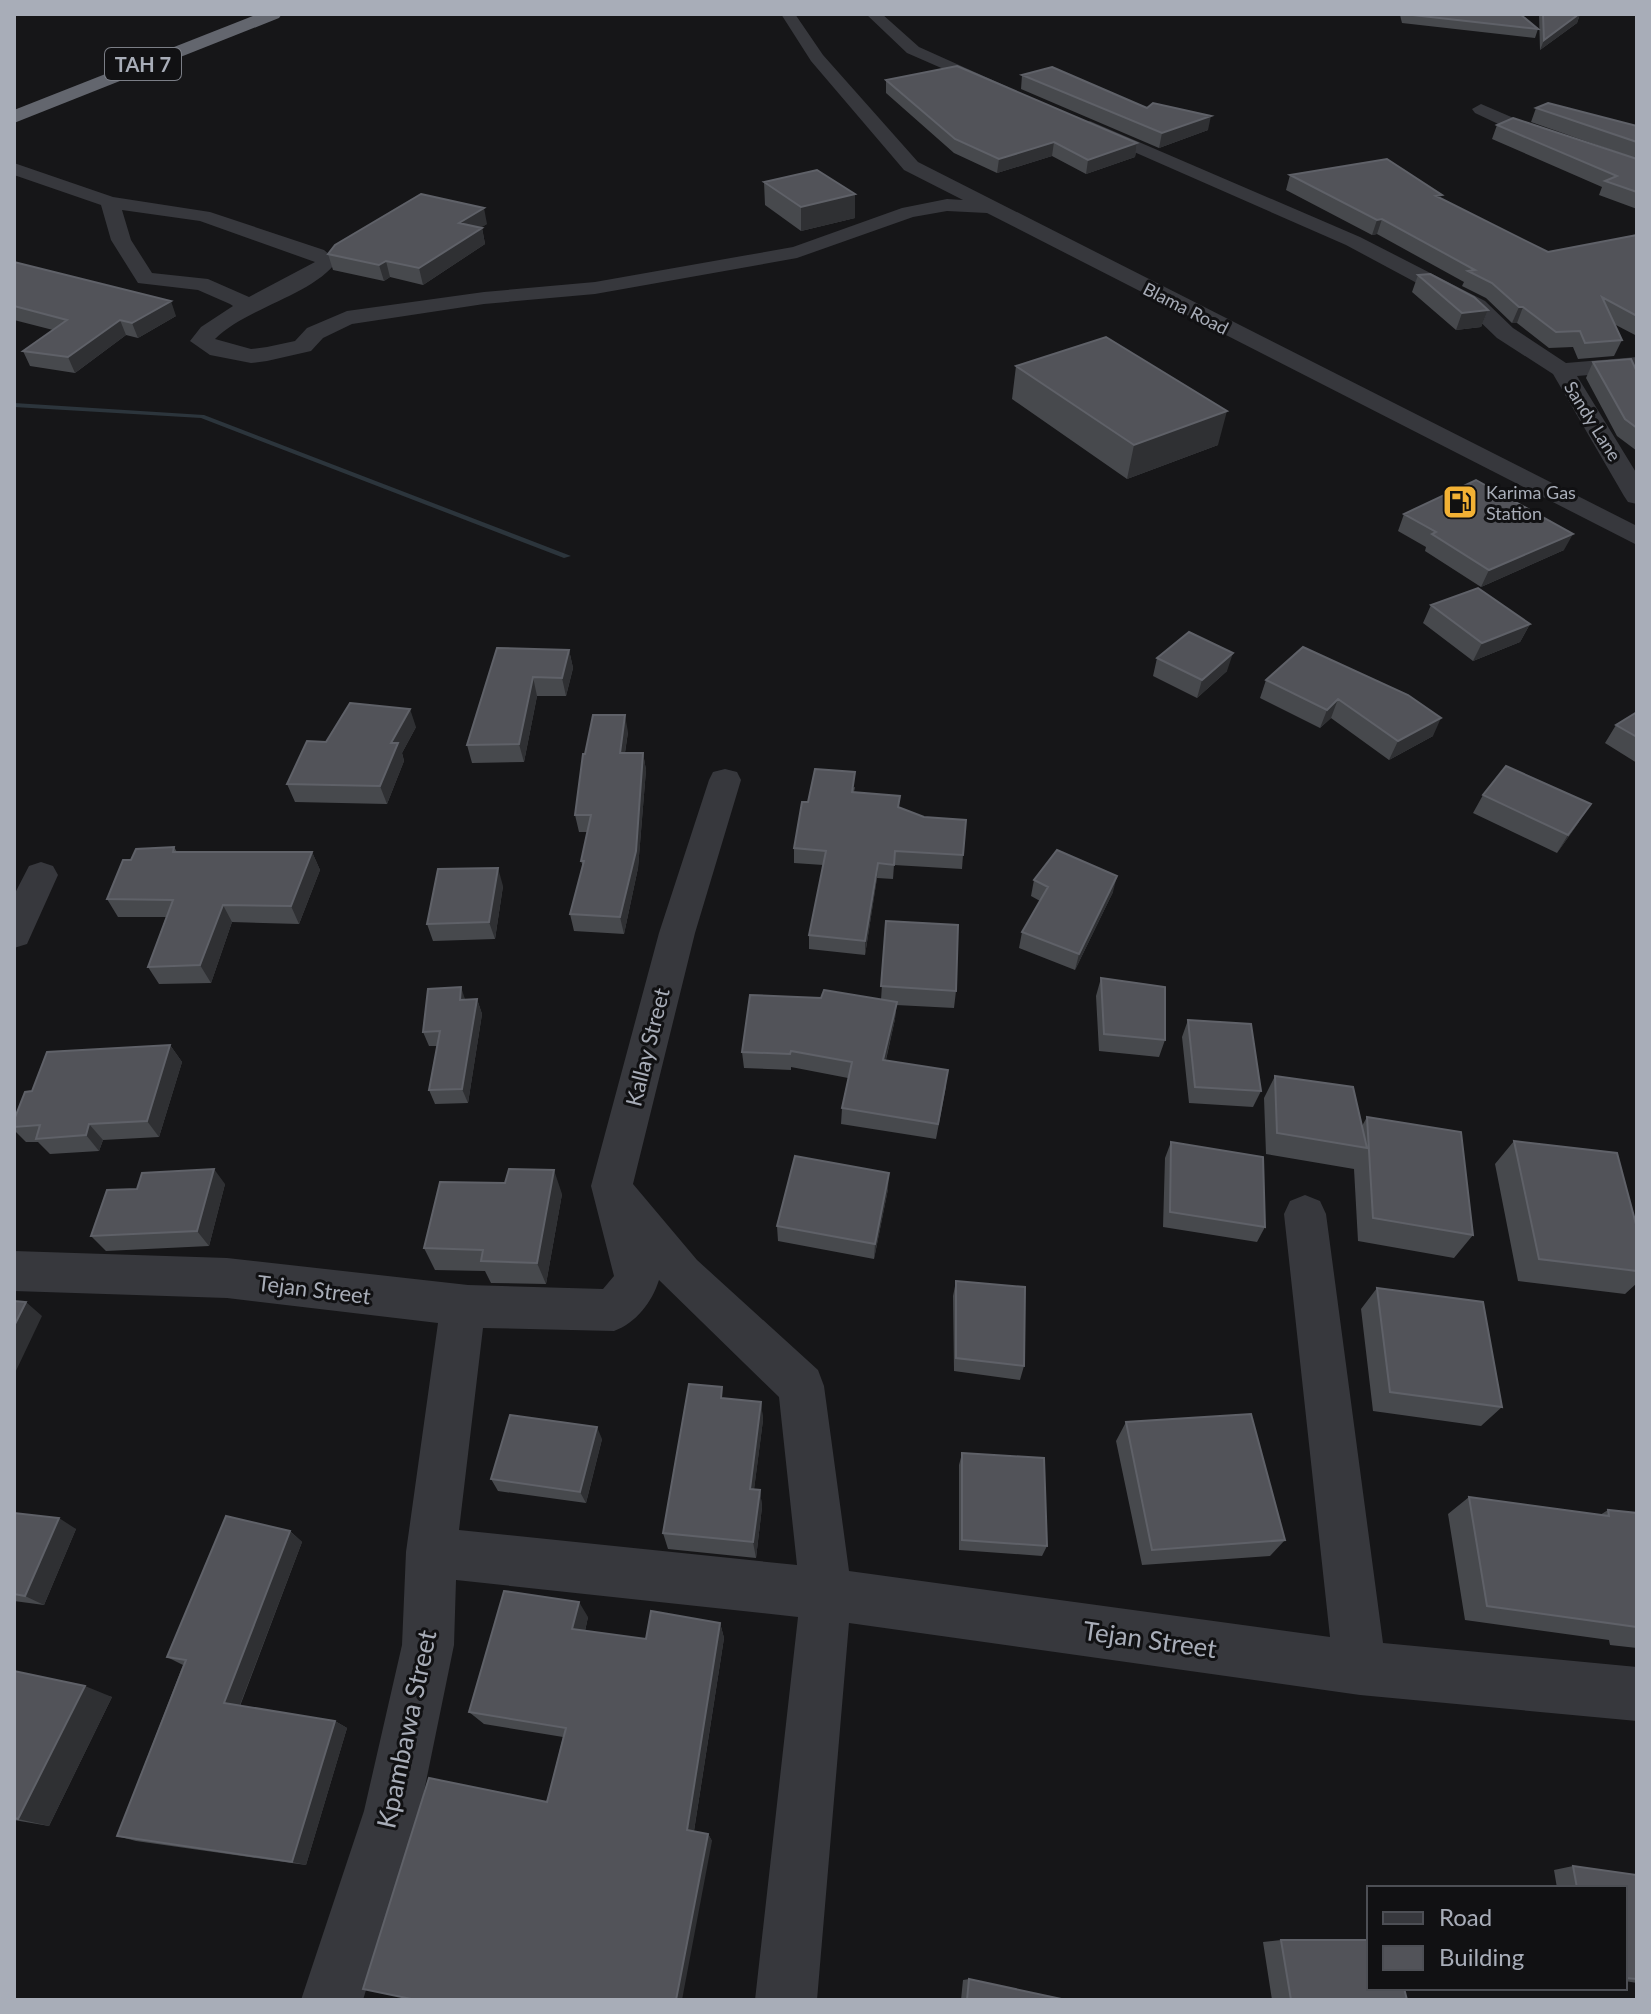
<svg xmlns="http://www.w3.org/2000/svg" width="1651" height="2014" font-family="Lato,sans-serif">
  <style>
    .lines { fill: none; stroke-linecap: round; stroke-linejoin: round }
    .stream { fill: #2c353c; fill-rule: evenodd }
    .minor { fill: #37383d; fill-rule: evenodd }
    .highway { fill: #63666e; fill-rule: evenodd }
    .wall { fill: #47494d }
    .shaded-wall { fill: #2f3033 }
    .building { fill: #525359; stroke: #5f6168; stroke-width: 2 }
    .labels { text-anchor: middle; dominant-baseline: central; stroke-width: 6; stroke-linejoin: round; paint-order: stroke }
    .far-street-label { font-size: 18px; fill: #a8adb8; stroke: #111113 }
    .far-poi-label { font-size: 18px; fill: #a8adb8; stroke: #111113; text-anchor: start }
    .shield { fill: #111113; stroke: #7b7e86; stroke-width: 2 }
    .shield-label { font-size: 20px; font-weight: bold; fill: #a8adb8 }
    .street-label { font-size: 22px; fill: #a8adb8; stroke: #111113 }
    .near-street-label { font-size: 26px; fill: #a8adb8; stroke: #111113 }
  </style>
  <rect width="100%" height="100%" fill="#161618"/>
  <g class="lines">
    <path class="stream" d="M14,403L204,415L571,556L564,558L201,418L14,407Z"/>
    <path class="minor" d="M781,14H795L823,55L918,162L1637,526V545L987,213L947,211L913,217L797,258L595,294L484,304L352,324L323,338L311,351L267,361L251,363L210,355L190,341L201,327L233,306L230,304L198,290L138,283L111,240L101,205L14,175V163L113,197L210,212L324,250L337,261C313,295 248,307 215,339L251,349L267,347L295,341L307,328L347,311L484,292L595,282L793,247L902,208L947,199L963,200L904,170L811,61ZM122,210L200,221L315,262L249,297L208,279L152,273L131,240Z
      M866,14H882L919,47L1008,87L1006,91H994L907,53Z
      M1481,104L1523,122L1637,162V174L1511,130L1475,113L1472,109Z
      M1090,121L1360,237L1485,301L1513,328L1566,363L1637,357V371L1577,376L1637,474V504L1628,502L1624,496L1553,374L1497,338L1469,311L1346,245L1084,130L1081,126Z
      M725,769L737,772L741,780L695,933L633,1184L697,1260L818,1370L824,1386L849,1571L1330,1637L1284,1214L1290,1201L1305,1195L1320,1201L1326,1214L1383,1643L1637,1667V1721L1360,1695L849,1623L817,2000H755L798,1617L456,1580L454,1645L420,1811L363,2000H301L364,1811L402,1645L406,1552L438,1323L227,1298L14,1291V1251L227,1258L468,1285L603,1289L614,1276L591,1186L659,933L709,780L713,772ZM659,1280L779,1397L797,1565L459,1530L483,1328L614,1331C636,1323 652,1302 659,1280Z
      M41,862L53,866L58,875L27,944L14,948V895L29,866Z"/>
    <path class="highway" d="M258,14H282L279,18L14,123V110Z"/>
  </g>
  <path class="wall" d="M1346,14H1520L1538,29L1535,38L1402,23L1400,15L1348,16Z
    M1539,14H1580L1577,23L1540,50Z
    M1022,75L1147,108L1208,130L1159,148L1021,89Z
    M886,80L1137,143L1135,157L1086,174L1052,156L997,173L954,153L886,93Z
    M1536,108L1637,126V159L1531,122Z
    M1497,125L1637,159V209L1599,195L1602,187L1492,139Z
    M1290,175L1441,199L1548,252L1637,235V336L1614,324L1622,340L1614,356L1578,359L1573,347L1549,348L1517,323H1512L1486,298L1462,286L1464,282L1377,234L1372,235L1286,190Z
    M764,182L855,218L801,231L765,205Z
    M487,224L481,227L482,228L485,244L423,285L390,277L384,281L333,270L328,254Z
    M14,262L176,316L138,338L126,335L75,373L30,366L23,351L53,330L14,320Z
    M1418,275L1488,310L1481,327L1456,330L1412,292Z
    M1593,362L1637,372V451L1617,436L1586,378Z
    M1016,366L1218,445L1127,479L1012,399Z
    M1404,514L1564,550L1481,587L1425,551L1426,547L1398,531Z
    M1431,605L1530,624L1520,642L1473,661L1423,623Z
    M1303,647L1433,736L1389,760L1331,718L1320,728L1260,698L1266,680Z
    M497,648L569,650L573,668L566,696H537L524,762L472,763L467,745Z
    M1157,658L1227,671L1197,698L1153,676Z
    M1637,712V763L1605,743L1616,725Z
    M416,727L402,753L404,761L387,804L295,802L287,784L326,742Z
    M628,732L625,753H643L646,770L638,868L624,934L574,931L570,914L583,867L581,861L588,832H579L575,815L585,754Z
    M855,787L854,792L899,807L963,855L962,869L894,865L893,879L877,878L865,955L809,949V935L823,865L794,863V848L808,802Z
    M1483,795L1579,822L1557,853L1473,813Z
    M174,847L177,852H312L320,870L299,924L232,922L211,983L159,984L148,967L166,917H118L107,899L131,860Z
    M1034,880L1113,892L1075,970L1019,948L1022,932L1040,901L1031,896Z
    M503,886L495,939L433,941L427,924Z
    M886,921L956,991L954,1008L896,1005L895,1019L886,1060L946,1086L936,1139L841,1124L842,1108L848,1078L791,1067V1070L744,1068L742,1052L821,998L881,1000Z
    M1101,978L1165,1040L1159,1057L1099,1051L1096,996Z
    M477,999L482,1014L468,1103L435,1104L429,1090L437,1046H429L423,1032L466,1000Z
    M1188,1020L1261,1091L1253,1107L1189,1103L1182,1037Z
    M170,1045L182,1062L159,1137L103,1140L99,1151L50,1154L38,1142H26L14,1130V1120Z
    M1275,1076L1362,1126L1367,1117L1473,1235L1454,1258L1358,1241L1354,1169L1266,1154L1264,1098Z
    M1514,1141L1637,1228V1283L1625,1294L1518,1281L1495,1164Z
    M1171,1142L1265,1227L1257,1242L1163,1227L1165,1158Z
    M225,1184L209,1246L106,1251L91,1236Z
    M888,1189L874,1259L778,1241L777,1226Z
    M562,1194L546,1284L491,1283L485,1271L435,1270L424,1248Z
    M956,1281L1024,1366L1020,1380L954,1371L953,1296Z
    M1377,1288L1502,1407L1481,1426L1373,1411L1361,1309Z
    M724,1398L761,1402L763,1420L754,1489L760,1490L762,1507L756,1558L668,1549L663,1533Z
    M1126,1422L1285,1540L1270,1556L1142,1565L1116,1441Z
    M602,1439L586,1503L498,1491L491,1479Z
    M962,1453L1047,1546L1042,1556L959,1550V1465Z
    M1469,1497L1600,1515L1608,1510L1637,1513V1648L1610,1645L1609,1640L1465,1620L1448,1514Z
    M14,1513L76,1529L44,1605L14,1601Z
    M290,1531L302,1542L240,1706L335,1721L347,1728L306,1865L136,1841L117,1836L183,1665L167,1657Z
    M588,1617L585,1631L646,1639L720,1623L724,1638L694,1831L708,1834L712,1841L547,1802L563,1737L484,1724L469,1712Z
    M14,1671L112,1697L49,1826L14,1820Z
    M1573,1866L1637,1875V1983L1625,1981V1888H1557L1554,1870Z
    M1281,1940L1407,2000H1272L1263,1942Z
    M969,1979L1066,2000H961L963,1980Z"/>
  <path class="shaded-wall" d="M1579,14H1580L1577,23L1540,50L1544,40Z
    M1211,116L1208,130L1159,148L1162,133Z
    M1054,142L1052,156L997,173L999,159Z
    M1137,143L1135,157L1086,174L1088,160Z
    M855,194V218L801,231V207Z
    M484,208L487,224L462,239L459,223Z
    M1382,219L1377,234L1372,235L1377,220Z
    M482,228L485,244L423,285L419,268Z
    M386,261L390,277L384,281L379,265Z
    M171,301L176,316L138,338L132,323Z
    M1519,307H1523L1517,323H1512Z
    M1488,310L1481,327L1456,330L1462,313Z
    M120,320L126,335L75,373L68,357Z
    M1227,411L1218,445L1127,479L1134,445Z
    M1573,534L1564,550L1481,587L1489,570Z
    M1530,624L1520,642L1473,661L1482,643Z
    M569,650L573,668L566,696L562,678Z
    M1233,653L1227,671L1197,698L1202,680Z
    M533,677L537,696L524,762L519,744Z
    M1338,699L1331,718L1320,728L1327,710Z
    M410,709L416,727L402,753L404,761L387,804L380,786L391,743Z
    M625,715L628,732L622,771L620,753Z
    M1441,718L1433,736L1389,760L1398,741Z
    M643,753L646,770L638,868L624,934L620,917Z
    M1591,804L1579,822L1557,853L1568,835Z
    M312,852L320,870L299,924L291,906Z
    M878,863L877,878L865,955V941Z
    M498,868L503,886L495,939L489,922Z
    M1117,876L1113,892L1075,970L1079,954Z
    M223,905L232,922L211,983L200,965Z
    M461,987L466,1002L460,1000Z
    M477,999L482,1014L468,1103L462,1089Z
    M897,1002L895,1019L882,1076L883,1060Z
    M170,1045L182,1062L159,1137L147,1121Z
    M89,1124L103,1140L99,1151L86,1135Z
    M214,1169L225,1184L209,1246L197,1231Z
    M554,1170L562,1194L546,1284L537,1263Z
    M889,1173L888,1189L874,1259L875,1244Z
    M26,1302L42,1316L14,1375V1326Z
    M761,1402L763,1420L752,1506L750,1489Z
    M597,1427L602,1439L586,1503L580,1492Z
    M760,1490L762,1507L756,1558L753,1542Z
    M59,1518L76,1529L44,1605L25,1596Z
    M290,1531L302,1542L238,1710L224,1703Z
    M579,1602L588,1617L582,1644L572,1629Z
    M720,1623L724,1638L693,1837L687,1830Z
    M85,1686L112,1697L49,1826L18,1819Z
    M335,1721L347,1728L306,1865L292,1862Z
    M708,1834L712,1841L682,2000H676Z"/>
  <path class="building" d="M1404,14H1520L1538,29Z
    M1543,14H1579L1544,40Z
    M957,66L1137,143L1088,160L1054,142L999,159L955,139L886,80Z
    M1052,67L1147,108L1153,103L1211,116L1162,133L1022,75Z
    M1548,103L1637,126V142L1536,108Z
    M1513,118L1637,159V192L1605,181L1617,176L1497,125Z
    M1387,159L1442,195L1436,196L1548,252L1637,235V316L1602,297L1622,340L1585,343L1580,331L1556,332L1523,307H1519L1492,283L1468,271L1475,270L1382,219L1377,220L1290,175Z
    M817,170L855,194L801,207L764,182Z
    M421,194L484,208L459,223L482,228L419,268L386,261L379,265L328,254L335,245Z
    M14,262L171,301L132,323L120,320L68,357L23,351L67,320L14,306Z
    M1430,274L1474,297L1488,310L1462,313L1418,275Z
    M1106,337L1227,411L1134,445L1016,366Z
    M1631,359L1637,372V428L1625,419L1593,362Z
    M1476,480L1573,534L1489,570L1432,534L1436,532L1404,514Z
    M1478,588L1530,624L1482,643L1431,605Z
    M1189,632L1233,653L1202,680L1157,658Z
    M1303,647L1408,695L1441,718L1398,741L1338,699L1327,710L1266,680Z
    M497,648L569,650L562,678L533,677L519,744L467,745Z
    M350,703L410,709L391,743H398L380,786L287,784L307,741L326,742Z
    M1637,712V737L1616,725Z
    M593,715H625L620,753H643L636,851L620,917L570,914L584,861H581L591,815H575L583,754H585Z
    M1506,766L1591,804L1568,835L1483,795Z
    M815,769L855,772L852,792L900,796L898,807L924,817L966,820L963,855L895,851L894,865L878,863L865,941L809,935L826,851L794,848L802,802H808Z
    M174,847L173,852H312L291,906L223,905L200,965L148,967L173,900L107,899L123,860H131L136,849Z
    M1057,850L1117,876L1079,954L1022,932L1048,887L1034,880Z
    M498,868L489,922L427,924L438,869Z
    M886,921L958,925L956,991L881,986Z
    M1101,978L1165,987V1040L1104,1034Z
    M461,987L460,1000L477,999L462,1089L429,1090L440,1031L423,1032L428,989Z
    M824,990L897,1002L883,1060L948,1070L938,1124L842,1108L852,1062L791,1051L790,1054L742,1052L750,995L821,998Z
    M1188,1020L1251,1024L1261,1091L1195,1087Z
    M170,1045L147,1121L89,1124L86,1135L36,1139L40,1125L14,1127V1120L25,1092L32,1091L47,1052Z
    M1275,1076L1353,1087L1367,1148L1277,1133Z
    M1367,1117L1461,1132L1473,1235L1373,1218Z
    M1514,1141L1617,1153L1637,1228V1271L1539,1259Z
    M1171,1142L1263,1157L1265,1227L1170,1212Z
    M795,1156L889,1173L875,1244L777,1226Z
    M214,1169L197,1231L91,1236L107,1190L137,1189L142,1173Z
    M509,1169L554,1170L537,1263L481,1261L483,1250L424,1248L440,1182L505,1183Z
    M956,1281L1025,1287L1024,1366L956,1358Z
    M1377,1288L1483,1302L1502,1407L1390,1392Z
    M14,1301L26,1302L14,1326Z
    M689,1384L722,1387L721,1398L761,1402L750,1489L760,1490L753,1542L663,1533Z
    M1251,1414L1285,1540L1152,1550L1126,1422Z
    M510,1415L597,1427L580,1492L491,1479Z
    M962,1453L1044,1458L1047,1546L962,1540Z
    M1469,1497L1609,1516L1608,1510L1637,1513V1627L1487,1606Z
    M14,1513L59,1518L25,1596L14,1594Z
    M226,1516L290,1531L224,1703L335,1721L292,1862L117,1836L186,1660L167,1657Z
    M504,1591L579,1602L572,1629L646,1639L651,1611L720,1623L687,1830L708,1834L676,2000H416L363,1989L429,1778L547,1802L566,1728L469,1712Z
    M14,1671L85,1686L18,1819L14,1818Z
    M1573,1866L1637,1875V1979L1625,1978V1888H1577Z
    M1281,1940H1369V1988H1404L1407,2000H1291Z
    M969,1979L1066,2000H967Z"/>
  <defs>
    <symbol id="fuel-square" viewBox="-11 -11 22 22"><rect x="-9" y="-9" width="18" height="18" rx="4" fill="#f2b134" stroke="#111113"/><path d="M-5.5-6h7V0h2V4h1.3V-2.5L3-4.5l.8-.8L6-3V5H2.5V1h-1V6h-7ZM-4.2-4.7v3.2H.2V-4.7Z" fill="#111"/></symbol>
  </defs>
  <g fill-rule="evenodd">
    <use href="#fuel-square" x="1440" y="482" width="40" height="40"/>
  </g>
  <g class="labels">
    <g class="far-street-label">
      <text transform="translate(1186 308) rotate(27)">Blama Road</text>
      <text transform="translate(1593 421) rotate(58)">Sandy Lane</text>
    </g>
    <g class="far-poi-label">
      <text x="1486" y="492">Karima Gas<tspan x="1486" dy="21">Station</tspan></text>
    </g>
    <rect class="shield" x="105" y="48" width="76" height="32" rx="6"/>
    <g class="shield-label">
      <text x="143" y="64">TAH 7</text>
    </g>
    <g class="street-label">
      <text transform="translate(647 1047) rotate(-76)">Kallay Street</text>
      <text transform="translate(314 1289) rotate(7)">Tejan Street</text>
    </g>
    <g class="near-street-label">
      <text transform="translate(1150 1639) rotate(8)">Tejan Street</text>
      <text transform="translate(406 1729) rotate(-78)">Kpambawa Street</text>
    </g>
  </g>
  <rect width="1651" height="2014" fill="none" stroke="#a8adb8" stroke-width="32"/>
  <rect x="1367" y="1886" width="260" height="104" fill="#111113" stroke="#4d4f55" stroke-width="2"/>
  <rect x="1383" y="1912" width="40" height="12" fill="#37383d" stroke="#4d4f55" stroke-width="2"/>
  <text x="1439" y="1926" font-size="24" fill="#a8adb8">Road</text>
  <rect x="1383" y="1946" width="40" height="24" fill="#525359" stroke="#4d4f55" stroke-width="2"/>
  <text x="1439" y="1966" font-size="24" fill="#a8adb8">Building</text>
</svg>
